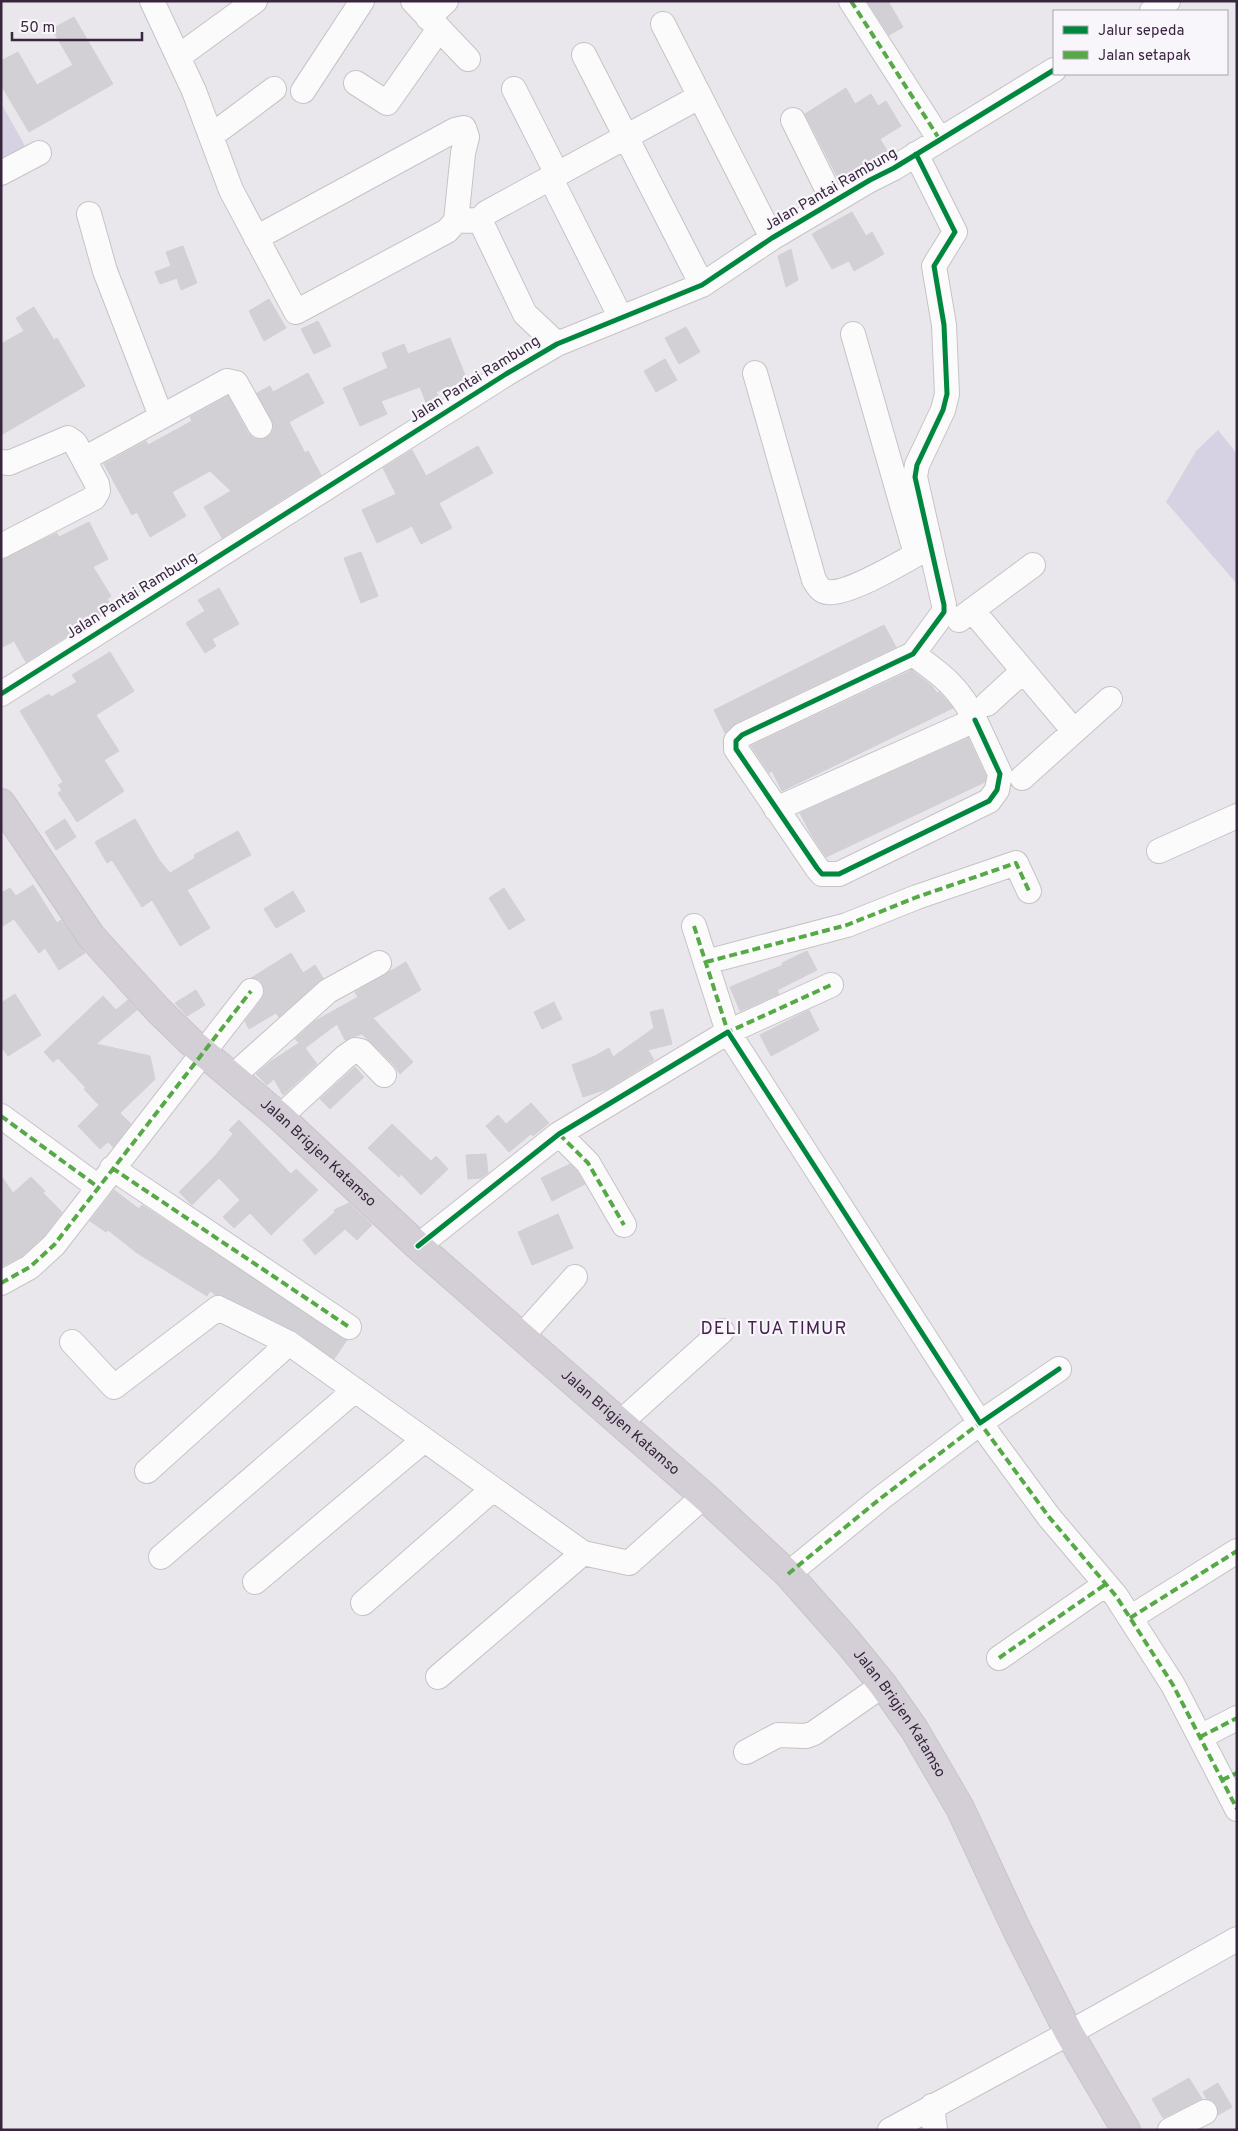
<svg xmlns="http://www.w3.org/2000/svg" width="1238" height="2131" font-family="Overpass,sans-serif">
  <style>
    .green { fill: #d7d2e3 }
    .building { fill: #d2d0d4; stroke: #d2d0d4 }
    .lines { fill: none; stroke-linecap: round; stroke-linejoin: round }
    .minor-casing { stroke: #c5c3c7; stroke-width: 26 }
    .major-casing { stroke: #c8c3ca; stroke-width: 30 }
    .minor { stroke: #fcfbfc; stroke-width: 24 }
    .major { stroke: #d4cfd6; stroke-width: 28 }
    .quiet { stroke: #55aa46; stroke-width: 4; stroke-dasharray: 8 4; stroke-linecap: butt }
    .cycleway-casing { stroke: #f8f6fa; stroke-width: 8 }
    .cycleway { stroke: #00873e; stroke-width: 5 }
    .labels { text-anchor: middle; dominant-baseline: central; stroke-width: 4.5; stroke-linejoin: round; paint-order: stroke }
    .street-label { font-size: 15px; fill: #38263e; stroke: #f8f6fa }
    .quarter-label { font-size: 18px; letter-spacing: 1px; fill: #45234e; stroke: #f8f6fa }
  </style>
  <rect width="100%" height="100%" fill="#e9e7eb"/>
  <path class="green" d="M1,103L29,153L1,168Z
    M1218,430L1237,454V584L1166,502L1196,451Z"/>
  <path class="building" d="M867,1H888L903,27L889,35Z
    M74,17L113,84L29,132L1,85V61L18,52L37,85L73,65L52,29Z
    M846,88L855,104L871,94L878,106L886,101L901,126L880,139L889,154L840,182L805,114Z
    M852,212L866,236L872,232L884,254L854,271L849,261L832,269L812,234Z
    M183,246L197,283L181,290L177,278L160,284L155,272L171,266L166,252Z
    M791,249L798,280L786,287L778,256Z
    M269,299L286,328L264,341L249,311Z
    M34,307L54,340L57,338L85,386L1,435V344L24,331L16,318Z
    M318,321L331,346L314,354L301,329Z
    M686,327L700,352L679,364L665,338Z
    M450,338L467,380L436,392L440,400L428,407L420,387L381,401L387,414L360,426L343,388L388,368L382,353L404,344L408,354Z
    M665,359L677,380L656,392L644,371Z
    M308,373L324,403L289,422L305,453L308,451L321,475L222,538L204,507L231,491L210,471L172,492L186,516L150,537L137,512L132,515L104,464L146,441L148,445L192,421L190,417L228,396L248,433L253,438L259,440L266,438L272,433L274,426L257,393L270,386L273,392Z
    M478,446L493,473L439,503L452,528L421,544L412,526L377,543L362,510L396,494L383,468L412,450L426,476Z
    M89,522L108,559L93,567L111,596L107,599L112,607L26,662L14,641L1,648V560L57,533L59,537Z
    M361,552L378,596L361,603L344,558Z
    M219,588L239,624L212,639L216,646L205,653L186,623L205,611L198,600Z
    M884,625L896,647L736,723L725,733L714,710Z
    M110,652L134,691L96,715L119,751L104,760L124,791L77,822L58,793L62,790L58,785L63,782L20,711L49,694L51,697L77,682L72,675Z
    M912,670L932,686L937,693L939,692L953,708L782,791L772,771L769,773L751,746Z
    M968,738L986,776L985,782L826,857L812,836L800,813Z
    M65,819L76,837L56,850L45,832Z
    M135,819L159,860L170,873L195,858L194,855L238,831L251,855L187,890L210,928L180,946L152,900L142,907L112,860L107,863L95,842Z
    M33,885L57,923L61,920L85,953L59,970L45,948L39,953L14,919L1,927V893L10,888L16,896Z
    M504,888L525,920L509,930L489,898Z
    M293,891L305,911L276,928L264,909Z
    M807,951L817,970L777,990L779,994L740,1011L730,987L783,965L782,963Z
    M291,953L303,973L315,965L323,978L279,1017L276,1013L249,1029L245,1021L262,999L265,992L263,985L260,980L251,978Z
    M406,962L421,990L373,1018L413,1062L400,1074L394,1065L362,1034L345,1040L337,1024L305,1048L317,1064L283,1095L274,1079L267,1085L256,1074L270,1062L299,1043L295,1039L315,1021L358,997L355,992Z
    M196,990L205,1005L187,1016L175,1003Z
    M15,994L41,1035L8,1056L1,1046V1003Z
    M103,996L116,1010L128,1000L137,1010L96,1044L150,1056L155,1079L120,1113L131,1124L113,1147L108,1142L100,1149L78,1126L99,1105L84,1089L86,1088L58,1058L53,1062L44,1052Z
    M554,1002L562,1019L542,1029L534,1012Z
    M663,1009L672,1044L648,1050L654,1060L607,1089L583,1097L572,1065L595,1056L609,1048L613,1057L654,1028L650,1012Z
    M809,1010L819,1030L771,1056L760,1035Z
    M355,1067L364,1077L330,1109L320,1099Z
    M531,1103L549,1123L533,1136L531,1134L509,1152L486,1126L498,1115L506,1124Z
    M239,1120L291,1174L296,1169L318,1190L271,1235L250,1213L234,1228L223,1217L240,1200L219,1178L192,1205L179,1192L215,1156L233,1134L229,1130Z
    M392,1124L431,1161L436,1156L448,1169L421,1195L401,1174L399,1177L368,1148Z
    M486,1154L488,1173L481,1178L468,1179L466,1155Z
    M570,1164L577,1171L585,1184L552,1201L541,1178Z
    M1,1176L13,1193L31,1177L45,1191L43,1193L62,1212L44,1236L22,1256L1,1267Z
    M114,1190L139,1209L142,1205L347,1340L334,1359L295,1331L224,1296L216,1295L210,1291L207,1296L137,1253L108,1230L106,1232L90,1221Z
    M349,1203L372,1225L357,1240L345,1229L315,1255L303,1240L335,1212L334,1210Z
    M558,1214L573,1248L532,1265L518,1232Z
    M1189,2078L1202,2099L1163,2118L1152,2099Z
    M1218,2083L1232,2107L1218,2115L1217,2105L1212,2100L1206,2098L1203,2092Z"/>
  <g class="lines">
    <defs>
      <path id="minor" d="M152,1L194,91L231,190L296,312L447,231L456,221L463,153L467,137L464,128L455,130L256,238
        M413,1L468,59
        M851,1L940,140
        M1152,11L1168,1
        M428,18L446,1
        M663,24L772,238
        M584,55L702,285
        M178,57L255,1
        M356,83L387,103L439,29
        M514,89L557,174
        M303,91L362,1
        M793,120L833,201
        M211,136L274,89
        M916,154L955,232L934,266L944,325L947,394L943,410L917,465L915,477L944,605V612L913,654L742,735L736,741V749L817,868L822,874H839L989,801L997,790L1000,774L975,720
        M1,173L39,153
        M550,177L621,318
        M89,214L105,271L161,416
        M480,220L525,314L557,344
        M456,221L480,220L486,213L699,97
        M853,334L916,554
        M755,373L814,580C817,585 821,592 828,592C850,595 909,558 931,546
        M84,459L227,381L236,383L260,426
        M1,462L9,463L68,438L75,443L97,484L98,491L94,498L1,546
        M972,610L1074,731
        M959,620L1033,565
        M1,694L506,374L557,344L702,285L772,238L870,180L894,168L1054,70
        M987,704L1023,671
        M1022,778L1110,699
        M776,809L975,720C960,688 941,674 913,654
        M1159,851L1237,816
        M694,926L728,1032L831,985
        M706,962L847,925L917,897L1016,863L1029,891
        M232,1077L328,991L379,963
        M1,1116L98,1187
        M280,1117L345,1057L355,1050L361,1051L384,1075
        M559,1134L588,1163L624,1225
        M112,1168L349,1327
        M418,1246L559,1134L728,1032L980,1423L1059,1369
        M1,1283L30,1267L54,1245L251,991
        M522,1336L575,1277
        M72,1342L114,1387L218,1308L289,1343L583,1553L629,1563L704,1496
        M621,1422L722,1331
        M147,1471L289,1343
        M161,1557L355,1390
        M788,1574L881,1498L980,1423L1049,1517L1116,1596L1173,1685L1237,1809
        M255,1582L424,1440
        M363,1603L493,1489
        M1130,1618L1237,1551
        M999,1658L1106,1584
        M438,1677L583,1553
        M1200,1737L1237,1718
        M746,1752L778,1735L806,1736L814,1733L883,1685
        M932,2106L935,2130
        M890,2130L1069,2033L1237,1939
        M1170,2130L1205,2112"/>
      <g id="major">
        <path id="s1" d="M1,803L91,936L158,1010L191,1042L280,1117L418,1246L704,1496L788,1574L848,1642L883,1685L914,1729L960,1808L1016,1928L1069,2033L1126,2130"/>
      </g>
    </defs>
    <use href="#minor" class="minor-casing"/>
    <use href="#major" class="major-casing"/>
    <use href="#minor" class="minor"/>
    <use href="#major" class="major"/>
    <path class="quiet" d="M851,1L940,140
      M694,926L728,1032L831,985
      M706,962L847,925L917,897L1016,863L1029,891
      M1,1116L98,1187
      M559,1134L588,1163L624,1225
      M112,1168L349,1327
      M1,1283L30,1267L54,1245L251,991
      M788,1574L881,1498L980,1423L1049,1517L1116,1596L1173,1685L1237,1809
      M1130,1618L1237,1551
      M999,1658L1106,1584
      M1200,1737L1237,1718
      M1222,1780L1237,1773"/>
    <defs>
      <path id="cycleway" d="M916,154L955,232L934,266L944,325L947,394L943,410L917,465L915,477L944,605V612L913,654L742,735L736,741V749L817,868L822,874H839L989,801L997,790L1000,774L975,720
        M1,694L506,374L557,344L702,285L772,238L870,180L894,168L1054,70
        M418,1246L559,1134L728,1032L980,1423L1059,1369"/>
    </defs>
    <use href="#cycleway" class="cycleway-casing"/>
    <use href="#cycleway" class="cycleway"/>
  </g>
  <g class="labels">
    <g class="street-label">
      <text transform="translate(831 190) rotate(-30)">Jalan Pantai Rambung</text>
      <text transform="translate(475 380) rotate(-32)">Jalan Pantai Rambung</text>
      <text transform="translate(132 596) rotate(-32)">Jalan Pantai Rambung</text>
      <text stroke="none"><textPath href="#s1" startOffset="475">Jalan Brigjen Katamso</textPath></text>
      <text stroke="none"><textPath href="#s1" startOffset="880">Jalan Brigjen Katamso</textPath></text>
      <text stroke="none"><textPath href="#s1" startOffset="1285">Jalan Brigjen Katamso</textPath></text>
    </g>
    <g class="quarter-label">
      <text x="774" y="1329">DELI TUA TIMUR</text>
    </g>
  </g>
  <rect width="1238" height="2131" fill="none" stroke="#38263e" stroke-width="5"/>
  <rect x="1053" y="10" width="175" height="65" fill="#f8f6fa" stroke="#aba3af"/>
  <rect x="1063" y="26" width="25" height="8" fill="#00873e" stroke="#aba3af"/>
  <text x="1098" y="35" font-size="15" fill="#38263e">Jalur sepeda</text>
  <rect x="1063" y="51" width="25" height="8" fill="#55aa46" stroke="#aba3af"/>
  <text x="1098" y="60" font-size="15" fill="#38263e">Jalan setapak</text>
  <path d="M12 32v8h130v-8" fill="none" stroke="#38263e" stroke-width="2.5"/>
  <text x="20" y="32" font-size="15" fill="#38263e" stroke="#f8f6fa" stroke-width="4" paint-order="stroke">50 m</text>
</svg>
